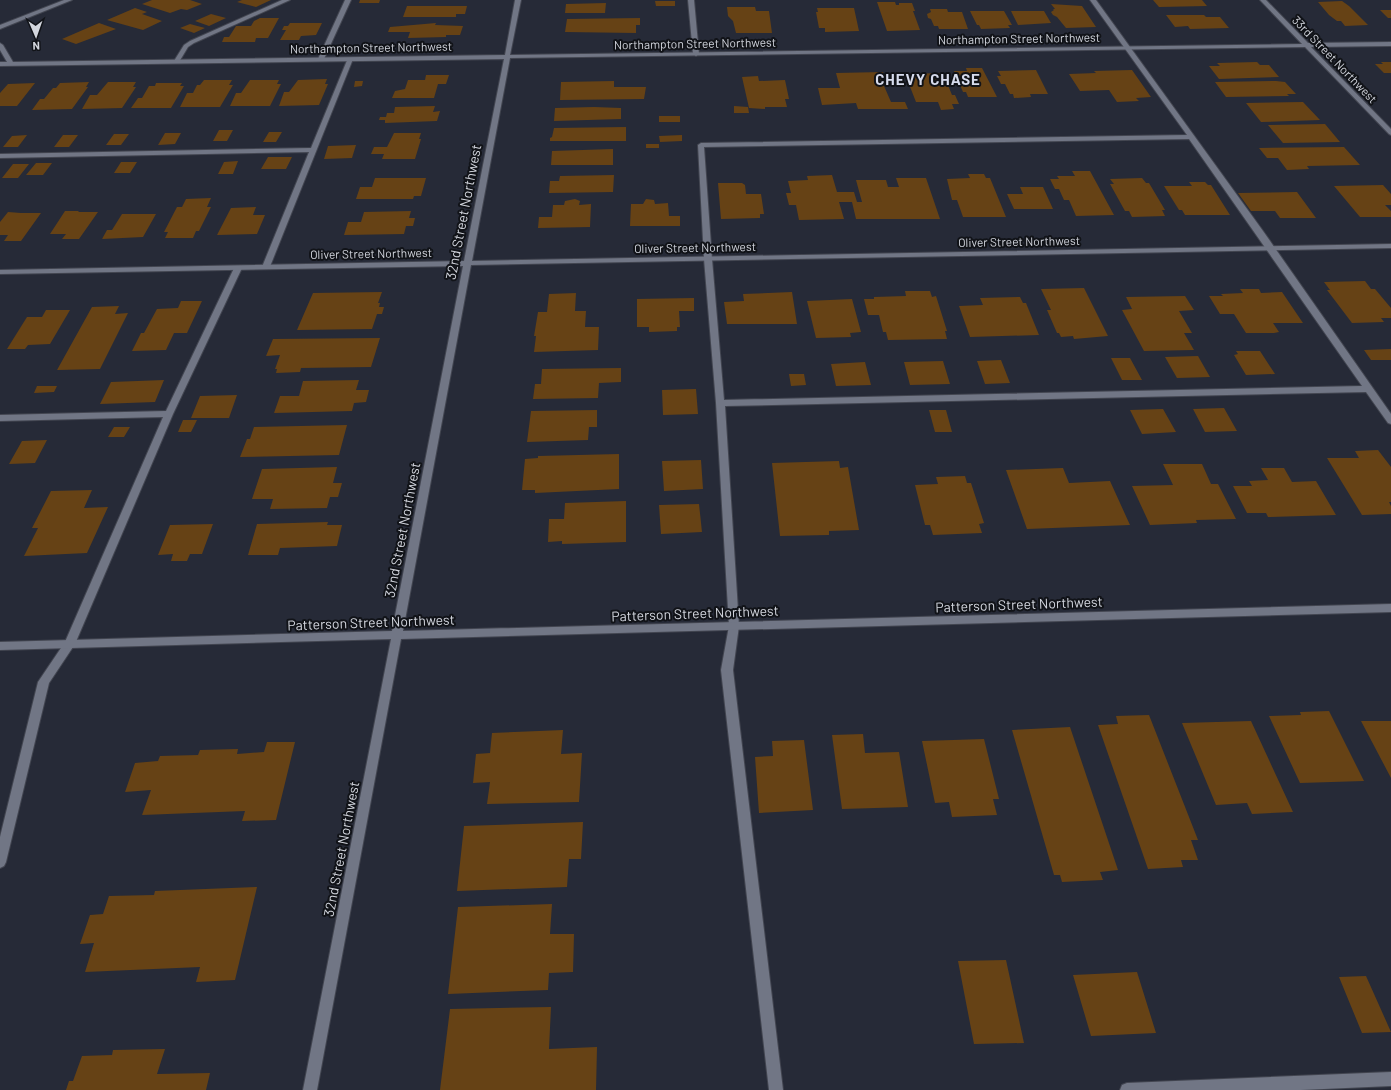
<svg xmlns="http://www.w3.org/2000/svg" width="1391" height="1090" font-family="Barlow,sans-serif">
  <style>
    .building { fill: #664215 }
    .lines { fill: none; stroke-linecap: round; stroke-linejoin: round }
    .lane-casing { stroke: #424550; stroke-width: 2 }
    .street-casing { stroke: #424550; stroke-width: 2 }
    .secondary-casing { stroke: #424550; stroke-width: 2 }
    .lane { fill: #717685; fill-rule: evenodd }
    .street { fill: #717685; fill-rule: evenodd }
    .secondary { fill: #717685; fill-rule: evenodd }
    .labels { text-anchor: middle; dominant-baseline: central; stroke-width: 4; stroke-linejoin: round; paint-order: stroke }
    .far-street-label { font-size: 12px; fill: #d3d6de; stroke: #111318 }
    .street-label { font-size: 14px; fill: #d3d6de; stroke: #111318 }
    .far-district-label { font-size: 15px; font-weight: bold; letter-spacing: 1px; fill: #d7dced; stroke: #111318 }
  </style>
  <rect width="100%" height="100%" fill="#262a37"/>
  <path class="building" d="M152,0H190L202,4L187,10L181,9L170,13L142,4Z
    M242,0H271L256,7L237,2Z
    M360,0H380L379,3H359Z
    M1153,0H1202L1207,6L1159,7Z
    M655,1H675V6H656Z
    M1342,1L1349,6L1368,25L1345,26L1341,21H1337L1329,15L1318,2Z
    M877,2H895L896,5H899V3H912L915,11H913L920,30L887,31Z
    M606,3L605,13H565L566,4Z
    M1051,4L1082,6L1096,27L1066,28L1057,17L1053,15L1051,12L1054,10L1053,9H1055Z
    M407,6H467L465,14H456V17H403Z
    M727,7H755L756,11H769L772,33H736L733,21L728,16Z
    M135,8L147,12L142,14L162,21L143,30L107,20Z
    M817,8H854L859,31L825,32V28H819L816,12H818Z
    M930,9H947L948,12H962L968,29H939L938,26H934L931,19L928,18L927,14L931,12Z
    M1380,10H1391V18H1388Z
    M970,11H1004L1012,25H1008L1010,28L981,29L979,25H977Z
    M1011,11H1044L1051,23L1018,25Z
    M211,14L226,18L209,26L195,21Z
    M1166,15H1204L1206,17H1220L1229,28L1190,29L1188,26L1175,27Z
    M260,18H279L268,38H256L255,42H222L224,37H229L236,26H251L254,21Z
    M640,18V25H636V33L565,32L567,19Z
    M99,23L116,29L76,44L62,39Z
    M290,23H322L316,35L301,36L299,40H280L286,30H282L284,26H288Z
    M436,23L435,25L463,26L460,35H446V37L408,38L410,32H388L390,27Z
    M190,24L205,28L194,33L180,28Z
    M1257,62L1260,65H1269L1279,77L1219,79L1209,66H1220L1217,63Z
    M1381,62H1391V73H1384L1375,64H1383Z
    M966,68H982L997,97H968L966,92H963L954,71H967Z
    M1036,70L1048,94H1030L1031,97L1014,98L1013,94H1010L1005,84H1001L997,76H1001L998,71Z
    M1132,70L1151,97L1136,98L1139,101L1117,102L1109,90L1080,91L1069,74L1096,73L1094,71Z
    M883,72L886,79H881L891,102H905L908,109H858L856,103L822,105L818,88H840L836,73Z
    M943,73L952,95H955L959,104H952L954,109L941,110L938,102H916L905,74Z
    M426,75H449L446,84H438L434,98H392L395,91L405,89L408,80H425Z
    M758,76L759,81L785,80L789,99H785L787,107H765V109L749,108L742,77Z
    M327,79L325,84H328L319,105L279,106L284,92H289L298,80Z
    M204,80H232L229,85H233L220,107H180L187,93H193L197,85H200Z
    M250,80H279L277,84H281L270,106H230L236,93H241Z
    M355,81H363L362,86L354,87Z
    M614,81V87H646L644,99L560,100L561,82Z
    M1276,81L1285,82L1296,94H1287L1289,96L1226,97L1215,82Z
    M89,82L86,87H88L72,109L32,110L40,99H44L53,88H56L60,83Z
    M108,82H136L133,87H136L122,108L82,109L90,95H97Z
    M35,83L17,106H0V93L8,84Z
    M156,83H182L180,86H184L171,108H131L138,98H142L149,86H155Z
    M1303,102L1320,120L1261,122L1246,103Z
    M435,106L433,112L440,111L437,121L385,123V120H379L380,117H386L387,113H394L395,107Z
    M734,106L748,107L749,113H734Z
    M594,107L621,108V119L554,121L555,108Z
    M659,116H680V122H659Z
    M1325,124L1340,142L1283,143L1268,125Z
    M626,127V141H550V138L552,137L554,128Z
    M219,130H233L227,141H213Z
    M269,132H282L276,142H263Z
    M165,133H181L175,144L158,145Z
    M394,133H421L419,139H421L415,159H382L384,154H371L374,147H387Z
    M114,134H129L121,145H106Z
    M27,135L18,147H3L12,136Z
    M63,135H78L69,147H54Z
    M682,135V141L660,142L659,136Z
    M646,144H659V148H646Z
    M356,145L352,158L324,159L328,146Z
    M1344,147L1360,165L1307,166L1309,169L1287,170L1278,158H1267L1259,148Z
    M613,149V165H551L552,151Z
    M268,157H292L286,169H261Z
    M238,161L233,174H218L224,162Z
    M121,162H137L130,173H114Z
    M36,163H52L43,175H26Z
    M13,164H29L18,178H2Z
    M1072,171H1090L1114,215L1076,216L1069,200H1064L1059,189H1055L1050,179H1059L1057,176H1075Z
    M968,174H984L986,178H990L1006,217H963L957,200H952L947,179L970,178Z
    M614,175L613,192L549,193L550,181H559L560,176Z
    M832,175L837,192H854L857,202H862L856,180H886L888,187H899L896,178H926L940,219H856L852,202H839L844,219L799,220L796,205H789L786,193H791L788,181L808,180L807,176Z
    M375,178H426L421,196H414L413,199H356L360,187H372Z
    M1142,178L1146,183H1149L1165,210H1162L1165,216L1132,217L1129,211H1125L1110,184H1114L1110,179Z
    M1189,182H1205L1208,185H1211L1230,215H1185L1182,210H1179L1164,186H1192Z
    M718,183H742L745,185L746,194H761L764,214H760V218L721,219Z
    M1383,185L1391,194V205H1385L1391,211V217H1360L1334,186Z
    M1020,187H1043L1053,209H1014L1007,194H1023Z
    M1297,192L1316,218H1280L1275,211H1251L1238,193Z
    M211,198L207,207H211L199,231H196L193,238H165L168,232H164L177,207H182L186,199Z
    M575,199L580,201L579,205L591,204L590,227L538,228L539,217H552L553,205H564L565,201Z
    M646,199L654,200L655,204L668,203L669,216H680V226H630L631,204H643Z
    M256,207L253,215H265L257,234L217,235L231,208Z
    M65,211H79L78,212H98L79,239H62L66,234H50Z
    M411,211L409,218H415L413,226H406L404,234L344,235L348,222H361L364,212Z
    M8,212L21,213H41L21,241H4L8,235H0V222Z
    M122,214H156L143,237L102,239L107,230H112Z
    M1365,281L1371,289H1375L1391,308V318H1381L1384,322L1352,323L1327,290H1330L1324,282Z
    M1084,288L1108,336L1074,339L1073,336L1061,337L1059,333H1057L1047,310H1051L1041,289Z
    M1240,289H1259L1261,293L1282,292L1303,323H1273L1279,332L1274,333H1246L1234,314H1220L1209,296H1223L1221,294L1243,293Z
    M905,291H930L932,297L936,296L947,331H945L947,339L888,340L886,332H883L879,315H868L864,299H874V297L906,296Z
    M382,292L378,303H380L379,307H384L382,314H377L372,329L297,330L313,293Z
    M792,292L797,324H727L724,302L744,301L743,294Z
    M576,293L575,311H586L585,327H599L598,350L534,352L536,336H534L538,312H547L549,294Z
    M1185,296L1194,310L1179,311L1192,333H1184L1194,350L1144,351L1122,310L1132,309L1126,297Z
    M1020,297L1023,303H1026L1039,335L970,337L959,306L983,305L980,298Z
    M694,298V311H679L680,327H677V331L649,332V327H637V299Z
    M852,299L861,332L850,333L851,337L816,338L807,301Z
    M181,301H202L187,333H174L166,350L132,351L141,333H144L157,309L178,308Z
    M119,306L115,314L128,313L100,369L57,370L92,307Z
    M46,310H70L50,344L28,345L25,349H7L27,317H42Z
    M380,338L371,367L301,368L300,372L276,373L277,369H275L280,355L266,356L273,339Z
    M1391,349V360H1371L1364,350Z
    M1236,351H1260L1275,374L1246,375L1234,355L1238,354Z
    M1198,356L1210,377L1177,378L1165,357Z
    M1111,358H1130L1142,380H1122Z
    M1001,360L1010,383L985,384L977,361Z
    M943,361L950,384L910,385L904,362Z
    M865,362L871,385L836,386L831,364Z
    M621,368V382L599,383L598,398L533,399L535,384H541L542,369Z
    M789,374H804L806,385L791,386Z
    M164,380L155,402L100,404L111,382Z
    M359,380L356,390H369L366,402L354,403L352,411L274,413L280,396H299L303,381Z
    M37,386H57L54,392L34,393Z
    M696,389L698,414L663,415L662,390Z
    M237,395L229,418H191L200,396Z
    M1224,408L1237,431L1205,432L1193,409Z
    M1163,409L1176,432L1142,434L1130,410Z
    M597,410V427H589L588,440L527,442L531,411Z
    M929,410H946L952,432H935Z
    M183,420H197L191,432H178Z
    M347,425L339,455L240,457L247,439H250L254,427Z
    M114,427H130L124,437H108Z
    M47,440L35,463L9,464L22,441Z
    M1378,450L1391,467V502H1389L1391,506V514L1362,515L1327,458H1359L1355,451Z
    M619,454V489L535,493V490H522L525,459L538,458V456Z
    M701,460L703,489L664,491L662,461Z
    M839,461L840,468L848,467L859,530L829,531V535L780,536L772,463Z
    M1163,464H1202L1211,484H1218L1236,519L1196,520L1197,523L1150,525L1132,486L1173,485Z
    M337,467L333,483H342L338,497H330L327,508L270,509L273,499H252L262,469Z
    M1063,468L1069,483L1110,481L1130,525L1027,529L1006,470Z
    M1261,468H1284L1292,482L1316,481L1336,515L1268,517L1266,513H1247L1233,486H1252L1249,481L1268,480Z
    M965,476L967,483H971L984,523L979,524L982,533L933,535L930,525H925L915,485L938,484L936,477Z
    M92,490L84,508L108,507L87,553L24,556L38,528H32L51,491Z
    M626,501V542L562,544V541L548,542L549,519H564L565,503Z
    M699,504L702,532L661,534L659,505Z
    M328,522L327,525H342L337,546L280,548L278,555H248L257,524Z
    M213,524L202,554H190L187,561H171L173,554L158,555L170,525Z
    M1329,711L1364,781L1300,783L1269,716L1301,715L1300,712Z
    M1149,715L1198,840H1191L1198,860H1181L1183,867L1148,869L1098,725L1118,724L1116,716Z
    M1251,721L1293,812L1252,814L1247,803L1216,805L1182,723Z
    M1361,721H1391V778Z
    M1070,727L1118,870L1100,872L1103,880L1062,882L1060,875H1054L1012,730Z
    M563,730L561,754L582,753L579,802L487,804L490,782L473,783L476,754L490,753L492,733Z
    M863,734L865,753L899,752L908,807L842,809L832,735Z
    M984,739L999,799H993L997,815L952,817L949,802L935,803L922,741Z
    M804,740L813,810L759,813L755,757L773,756L772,741Z
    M267,742H295L276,820L242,821L245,811L142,815L151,790L125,792L135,763L158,761L160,756L198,755L200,750L238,749L237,754L264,752Z
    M583,822L581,859H569L567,887L457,891L464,826Z
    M257,887L235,980L196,982L200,967L85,972L94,943L80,944L90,915L103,914L109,896L154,895L155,891Z
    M552,904L550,934H574L573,972L549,973L548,990L448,994L458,907Z
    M1006,960L1024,1043L974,1044L958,961Z
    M1137,972L1156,1033L1091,1036L1073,975Z
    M1366,976L1391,1032L1362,1033L1339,977Z
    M551,1007L549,1049L597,1047L596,1090H440L450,1009Z
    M165,1049L157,1074L210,1073L206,1090H66L69,1081H73L82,1056L112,1055L113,1050Z"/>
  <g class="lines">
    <defs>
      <path id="lane" d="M282,0H290L194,43L188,47L179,62L174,61L184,45L190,41Z
        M345,0H351L324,59L319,60L318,59Z
        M688,0H694L699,54L696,56L693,54Z
        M1090,0H1096L1263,231L1391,414V424L1388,423L1366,392L725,406L739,626L733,670L783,1090H769L721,670L729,626L716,403L704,259L698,145L701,143L1187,135ZM1189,139L1362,386L724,400L712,259L704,147Z
        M348,58L353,59L269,269H263L262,267L309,152L0,158V154L311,148Z
        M235,266H238L242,268L173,414L75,644L49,683L6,862L4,866L0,868V837L38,682L65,642L163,417L0,421V415L166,411Z
        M1391,1072V1086L1301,1090H1120L1122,1085L1127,1083Z"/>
      <path id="street" d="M515,0H521L510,55L1302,44L1260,0H1266L1308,43L1391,42V46L1311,47L1391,129V135L1389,134L1305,47L510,58L472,261L1391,244V248L471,265L403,631L1391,604V612L401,639L317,1090H303L391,639L0,650V642L392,631L463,266L0,274V270L464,261L504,59L0,66V62H7L0,50V43L3,45L13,62L505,55Z"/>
      <path id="secondary" d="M64,0H72L0,29V25Z"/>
    </defs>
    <use href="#lane" class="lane-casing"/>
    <use href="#street" class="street-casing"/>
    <use href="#secondary" class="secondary-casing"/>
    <use href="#lane" class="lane"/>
    <use href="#street" class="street"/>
    <use href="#secondary" class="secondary"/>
  </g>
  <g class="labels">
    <g class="far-street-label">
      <text transform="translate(1019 38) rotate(-1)">Northampton Street Northwest</text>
      <text transform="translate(695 43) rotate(-1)">Northampton Street Northwest</text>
      <text transform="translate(371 47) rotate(-1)">Northampton Street Northwest</text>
      <text transform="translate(1335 59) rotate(46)">33rd Street Northwest</text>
      <text transform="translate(1019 241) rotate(-1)">Oliver Street Northwest</text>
      <text transform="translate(695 247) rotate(-1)">Oliver Street Northwest</text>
      <text transform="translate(371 253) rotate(-1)">Oliver Street Northwest</text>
    </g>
    <g class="street-label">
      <text transform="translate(463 212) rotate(-79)">32nd Street Northwest</text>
      <text transform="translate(402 530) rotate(-79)">32nd Street Northwest</text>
      <text transform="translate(1019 604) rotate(-2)">Patterson Street Northwest</text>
      <text transform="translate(695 613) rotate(-2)">Patterson Street Northwest</text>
      <text transform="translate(371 622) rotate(-2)">Patterson Street Northwest</text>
      <text transform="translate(341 849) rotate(-79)">32nd Street Northwest</text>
    </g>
    <g class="far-district-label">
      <text x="928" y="79">CHEVY CHASE</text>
    </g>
  </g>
  <g transform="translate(36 36) rotate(178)" stroke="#111318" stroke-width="3" paint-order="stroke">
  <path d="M0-3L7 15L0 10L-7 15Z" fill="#d3d6de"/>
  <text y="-6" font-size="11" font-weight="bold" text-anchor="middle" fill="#d3d6de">N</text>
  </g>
</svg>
